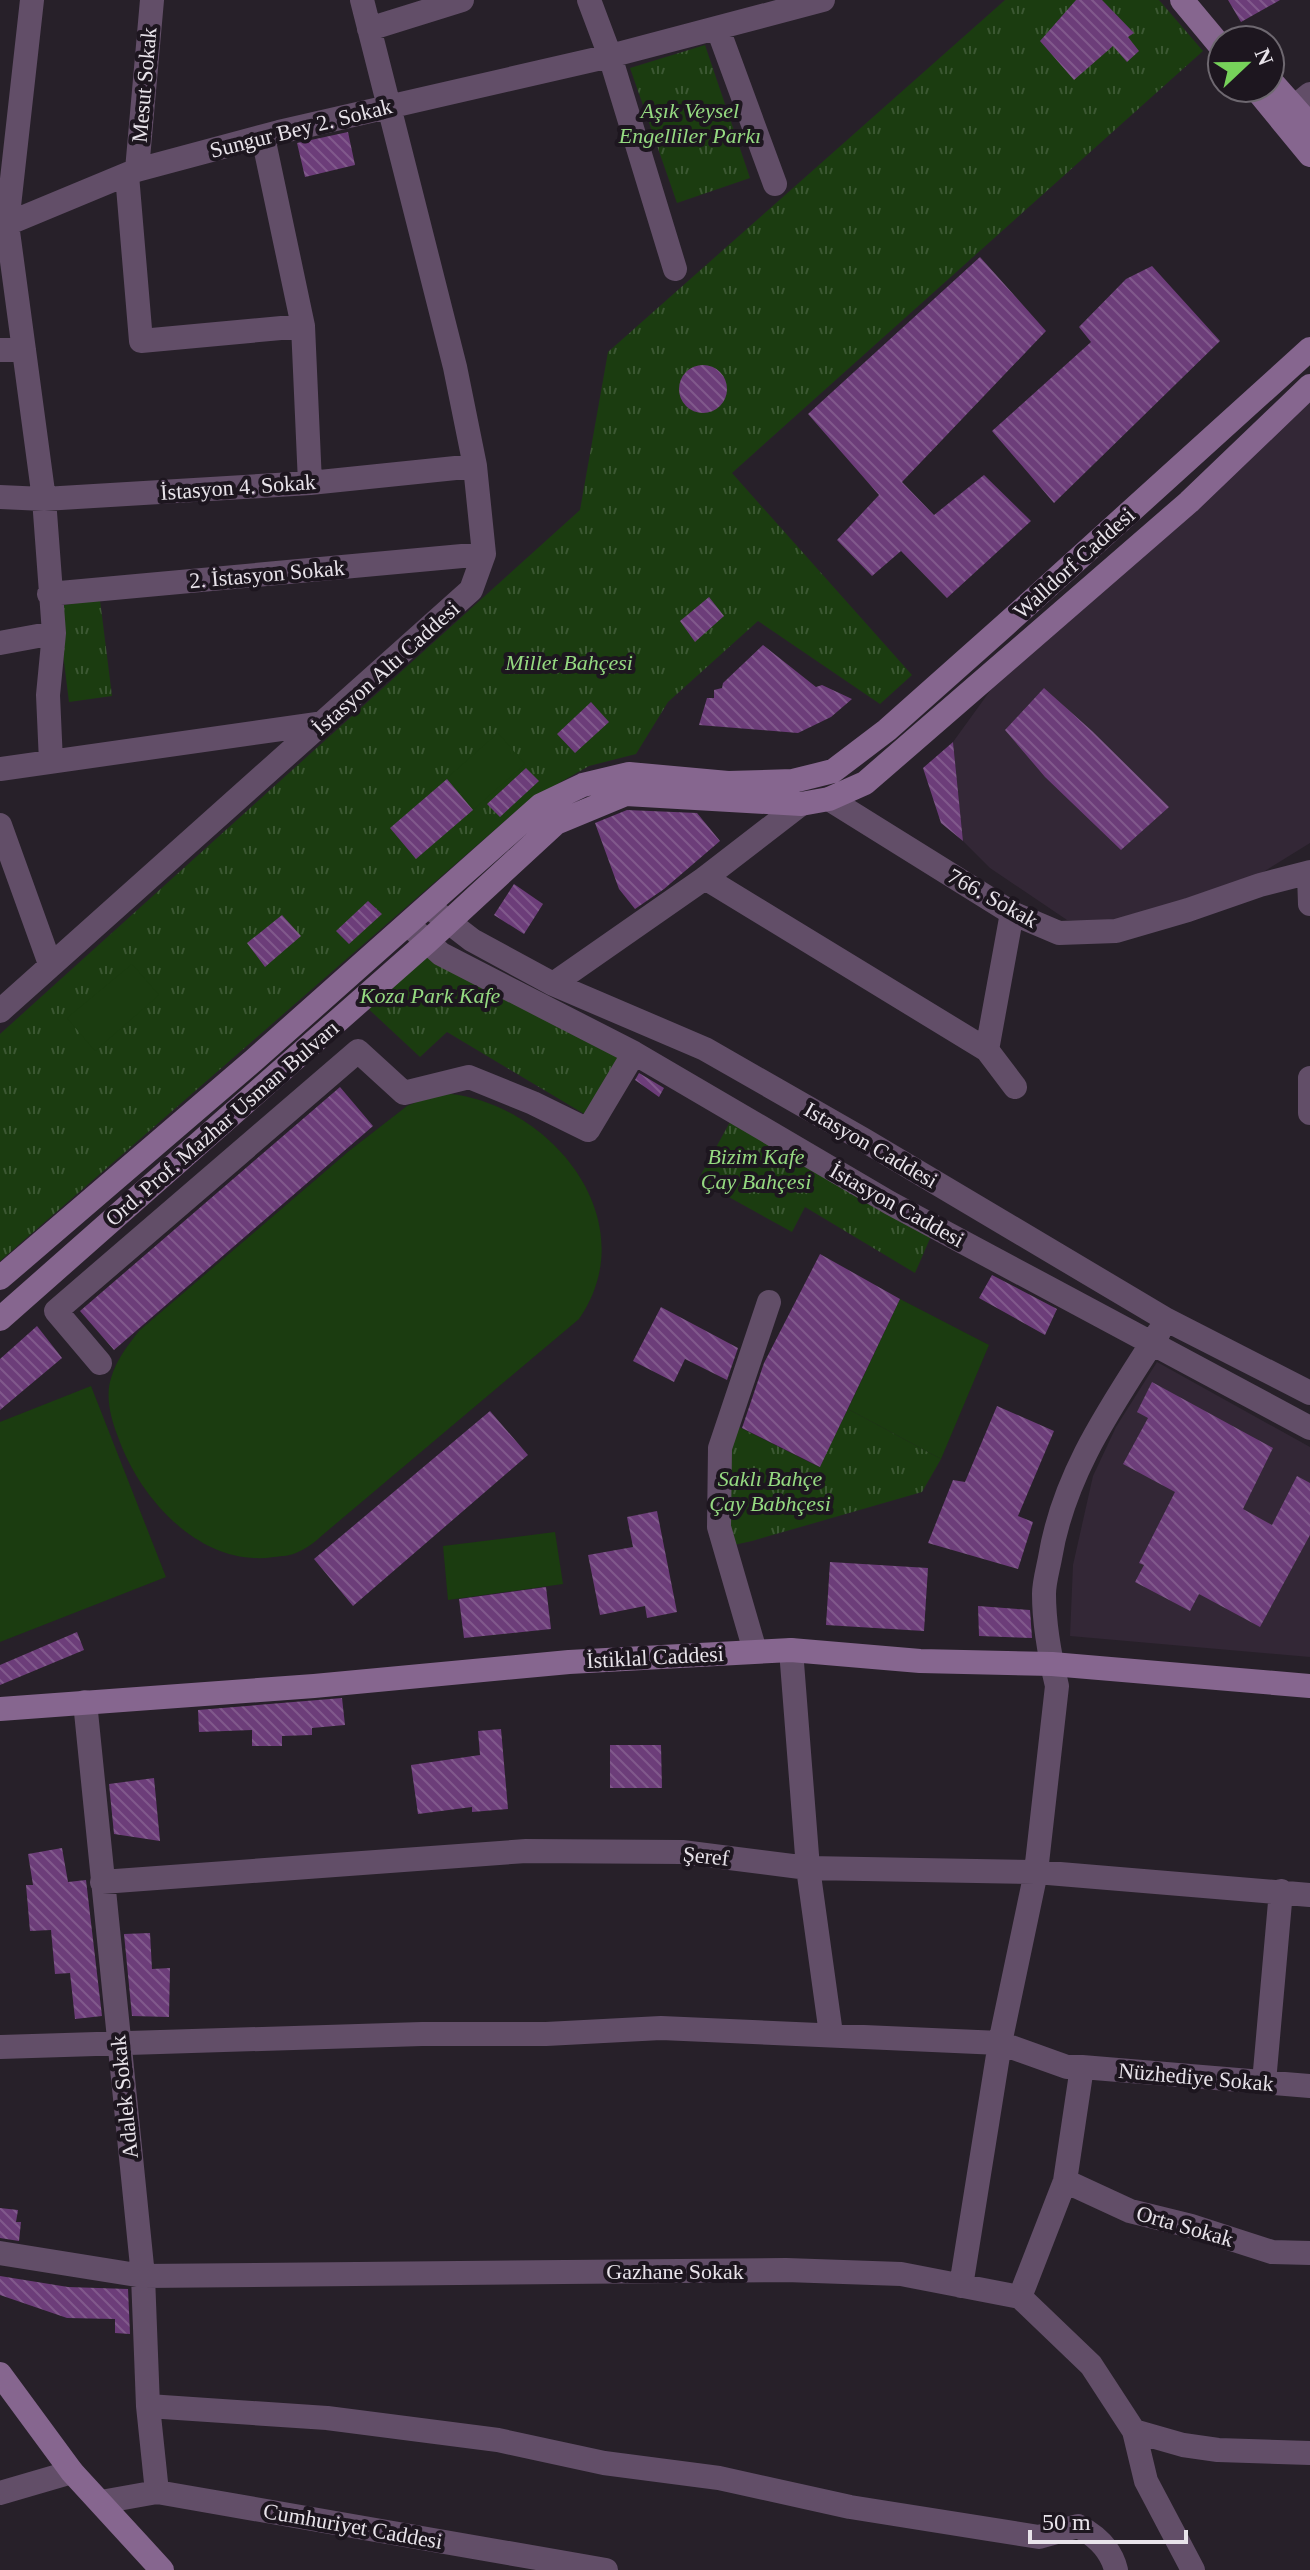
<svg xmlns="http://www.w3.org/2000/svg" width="1310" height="2570" font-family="'Times New Roman',serif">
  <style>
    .built { fill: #332736 }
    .grass { fill: url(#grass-tufts) }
    .pitch { fill: #1b3c10 }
    .building { fill: url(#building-back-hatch) }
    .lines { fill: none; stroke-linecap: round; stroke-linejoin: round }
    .street { stroke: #624e68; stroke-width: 24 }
    .secondary { stroke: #86668f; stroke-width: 24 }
    .labels { text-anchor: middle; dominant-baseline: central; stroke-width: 8; stroke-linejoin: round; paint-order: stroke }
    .street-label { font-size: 22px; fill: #e8e3ea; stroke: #1d161f }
    .park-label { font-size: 22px; font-style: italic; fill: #95da81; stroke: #1d161f }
  </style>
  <defs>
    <pattern id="grass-tufts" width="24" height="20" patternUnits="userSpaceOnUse" patternTransform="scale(2)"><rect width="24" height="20" fill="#1b3c10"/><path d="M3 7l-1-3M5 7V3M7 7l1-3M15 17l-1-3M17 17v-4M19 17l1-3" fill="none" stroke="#3c5833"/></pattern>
    <pattern id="building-back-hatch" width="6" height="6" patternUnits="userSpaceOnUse" patternTransform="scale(2)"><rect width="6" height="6" fill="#6c3d79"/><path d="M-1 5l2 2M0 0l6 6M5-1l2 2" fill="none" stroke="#81598c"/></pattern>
  </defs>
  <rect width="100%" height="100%" fill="#272029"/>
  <path class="built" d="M1310,393V843L1260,874L1119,922L1067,920L990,868L963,841L953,742L1021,648Z
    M1157,1362L1310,1447V1657L1070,1636L1073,1565L1093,1476L1116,1427Z"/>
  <path class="grass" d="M1005,0H1159L1203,51L732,473L912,675L880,704L758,621L668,702L636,754L589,766L529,800L0,1261V1034L580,510L608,352Z
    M705,45L750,178L677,203L630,68Z
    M100,600L112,696L69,702L57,606Z
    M427,942L634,1053L591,1118L447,1032L420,1057L360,1001Z
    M735,1113L935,1227L915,1273L805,1207L792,1232L698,1180Z
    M848,1409L941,1459L922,1492L752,1541L734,1545L726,1508V1462L735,1425L819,1467Z"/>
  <path class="pitch" d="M498,733L525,764L474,809L447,778Z
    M132,964L159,995L95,1051L67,1018Z
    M451,1094C553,1106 646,1222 579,1319L332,1527C322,1535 311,1547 298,1552C291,1556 282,1556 274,1557C202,1568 140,1500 118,1437C111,1419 105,1397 111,1378C116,1360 128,1345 139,1331L349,1151L407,1106L431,1096Z
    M900,1299L989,1345L941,1459L848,1409Z
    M91,1386L166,1577L0,1642V1422Z
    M555,1532L563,1584L448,1600L443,1546Z"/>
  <path class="building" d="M1076,0H1102L1134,33L1128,37L1139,51L1127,62L1113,46L1074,80L1040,41Z
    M1228,0H1280L1241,22Z
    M348,132L355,165L305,177L297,143Z
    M980,257L1046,331L902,482L934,515L984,475L1031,521L947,598L901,551L872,576L837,540L879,495L808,414Z
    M1152,266L1220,341L1054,503L992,431L1091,342L1079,327L1126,279Z
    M679 389a24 24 0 1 1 48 0a24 24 0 1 1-48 0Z
    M709,597L724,616L695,642L680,621Z
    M763,645L816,687L822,685L852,699L831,717L798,733L699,725L707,698H714V690L722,688L723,683Z
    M1044,688L1092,731L1169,807L1121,850L1045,777L1005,730Z
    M591,702L609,722L575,753L557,734Z
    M953,742L963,841L941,823L923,768Z
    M526,768L539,781L500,817L487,804Z
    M447,779L473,810L416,859L390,828Z
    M627,810L697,813L720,841L664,889L635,909L619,889L595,823Z
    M514,884L543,904L524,934L494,915Z
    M368,901L382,914L349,944L336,931Z
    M282,915L301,936L265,967L247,943Z
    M639,1073L664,1088L659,1097L635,1080Z
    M340,1087L373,1126L114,1350L80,1311Z
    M820,1254L900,1299L820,1467L742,1428L764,1363Z
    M992,1275L1057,1309L1045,1335L979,1298Z
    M661,1307L738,1348L727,1380L685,1359L674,1382L633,1361Z
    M37,1326L62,1358L0,1410V1359Z
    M1152,1382L1273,1448L1243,1509L1272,1525L1297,1476L1310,1483V1535L1260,1627L1199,1594L1190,1611L1135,1582L1144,1565L1139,1563L1175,1492L1123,1464L1148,1418L1137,1412Z
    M997,1406L1054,1431L1018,1516L1033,1522L1018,1569L928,1543L953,1480L965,1482Z
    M490,1411L528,1455L353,1606L314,1559Z
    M657,1511L677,1612L647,1618L645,1606L600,1615L588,1555L633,1547L627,1517Z
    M830,1562L928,1568L924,1631L826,1625Z
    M546,1587L551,1629L464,1638L459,1599Z
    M978,1606L1030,1610L1032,1638L979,1636Z
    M77,1632L84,1650L0,1685V1665Z
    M342,1698L345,1725L312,1728V1735L282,1736V1746H252V1730L199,1732L198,1710Z
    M501,1729L508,1809L472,1812V1807L418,1814L411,1765L480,1755L478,1731Z
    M610,1745H661L662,1788H610Z
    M154,1778L160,1841L114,1834L109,1784Z
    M62,1848L68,1882L86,1880L102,2016L75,2019L70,1973L55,1974L51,1930L30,1931L26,1885H33L28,1854Z
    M150,1933L152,1969L170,1968L169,2017L132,2016L124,1934Z
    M0,2208L18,2210L16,2222H21L19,2241L0,2238Z
    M0,2276L68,2287L128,2289L130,2334L115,2333V2319L67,2318L0,2295Z"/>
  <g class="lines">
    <path class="street" d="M32,0L7,224L44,499L54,633L48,695L51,762
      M589,0L610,56L675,269
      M369,29L462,0
      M718,29L775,184
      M1294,107L1310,94
      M263,137L303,326L310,483
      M137,170L152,0
      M127,175L141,341L303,326
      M0,224H7L137,170L279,132L610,56L823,0
      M0,350H24
      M0,497L44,499L310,483L475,466
      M49,594L484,554
      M0,643L54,633
      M0,769L324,723
      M829,799L1012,913L1059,933L1116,931L1188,910L1260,885L1310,872
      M0,825L50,964
      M1309,874L1310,904
      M705,878L987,1050
      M428,906L472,940L553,984L705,1049L864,1140L1167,1320L1310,1393
      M1012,913L987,1050L1015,1087
      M412,928L441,954L634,1053L890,1203L1310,1428
      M553,984L705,878L801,804
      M0,1011L471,590L484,554L475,466L455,367L362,0
      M1310,1078V1113
      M100,1363L56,1311L358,1051L404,1093L469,1077L533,1103L588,1130L634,1053
      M791,1650L808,1868L831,2034
      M755,1651L719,1527L720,1448L769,1302
      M85,1702L143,2276L148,2406L157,2492
      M102,1882L526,1851L682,1852L808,1868L1036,1872L1310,1895
      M0,2047L422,2034H546L661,2028L1000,2043L1067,2067H1082L1065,2181L1020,2297
      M1082,2067L1310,2086
      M1264,2082L1281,1891
      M1065,2181L1130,2211L1191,2226L1272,2252L1310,2253
      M0,2253L143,2276L786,2270L901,2274L1020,2297L1091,2365L1134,2431L1146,2481L1193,2570
      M961,2286L1000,2043L1036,1872L1057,1686C1050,1657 1044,1624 1044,1594C1044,1582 1048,1569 1050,1558C1064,1472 1114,1403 1159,1332
      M148,2406L327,2418L498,2440L604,2463L719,2478L850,2507L1039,2537L1078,2526C1097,2536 1111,2549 1116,2570
      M1134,2431L1183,2445L1218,2450L1310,2453
      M0,2493L72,2472
      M101,2502L157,2492L606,2570"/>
    <path class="secondary" d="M1182,0L1222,48
      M1270,80L1310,125
      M1255,88L1310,155
      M0,1278L254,1060L541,805L583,785L629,774L728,783L793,781L833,771L887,730L1004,626L1310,349
      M0,1319L427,942L556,823L626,794L801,804L829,799L865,783L1189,502L1310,386
      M0,1709L314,1686L569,1662L791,1650L920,1661L1052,1664L1310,1686
      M0,2374L72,2472L162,2570"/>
  </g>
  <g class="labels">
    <g class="street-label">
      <text transform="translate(144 85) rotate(-85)">Mesut Sokak</text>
      <text transform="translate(301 128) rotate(-14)">Sungur Bey 2. Sokak</text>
      <text transform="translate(238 487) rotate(-4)">İstasyon 4. Sokak</text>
      <text transform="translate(1074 563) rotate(-42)">Walldorf Caddesi</text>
      <text transform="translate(267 574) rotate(-5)">2. İstasyon Sokak</text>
      <text transform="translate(386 668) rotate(-42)">İstasyon Altı Caddesi</text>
      <text transform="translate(993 898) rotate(29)">766. Sokak</text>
      <text transform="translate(222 1123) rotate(-41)">Ord. Prof. Mazhar Usman Bulvarı</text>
      <text transform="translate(871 1145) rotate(30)">Istasyon Caddesi</text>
      <text transform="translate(897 1205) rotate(29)">İstasyon Caddesi</text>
      <text transform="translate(655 1657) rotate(-3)">İstiklal Caddesi</text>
      <text transform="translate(706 1856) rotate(6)">Şeref</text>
      <text transform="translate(1196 2077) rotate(5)">Nüzhediye Sokak</text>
      <text transform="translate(124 2097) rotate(-96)">Adalek Sokak</text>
      <text transform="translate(1185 2226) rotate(16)">Orta Sokak</text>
      <text x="675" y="2271">Gazhane Sokak</text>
      <text transform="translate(353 2526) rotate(10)">Cumhuriyet Caddesi</text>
    </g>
    <g class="park-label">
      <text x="690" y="110">Aşık Veysel<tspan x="690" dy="25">Engelliler Parkı</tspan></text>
      <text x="569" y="662">Millet Bahçesi</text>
      <text x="430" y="995">Koza Park Kafe</text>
      <text x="756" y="1156">Bizim Kafe<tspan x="756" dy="25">Çay Bahçesi</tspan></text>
      <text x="770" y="1478">Saklı Bahçe<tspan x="770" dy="25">Çay Babhçesi</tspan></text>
    </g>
  </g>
  <g transform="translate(1246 64) rotate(68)"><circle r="38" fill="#1d161f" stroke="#6e6870" stroke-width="2"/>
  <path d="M0-6L14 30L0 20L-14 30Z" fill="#76d25a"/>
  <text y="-12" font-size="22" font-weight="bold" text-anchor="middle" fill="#e8e3ea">N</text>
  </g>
  <path d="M1030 2530v12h156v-12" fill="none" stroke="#e8e3ea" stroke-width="4"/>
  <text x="1042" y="2530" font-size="24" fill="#e8e3ea" stroke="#1d161f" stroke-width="6" paint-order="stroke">50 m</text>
</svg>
